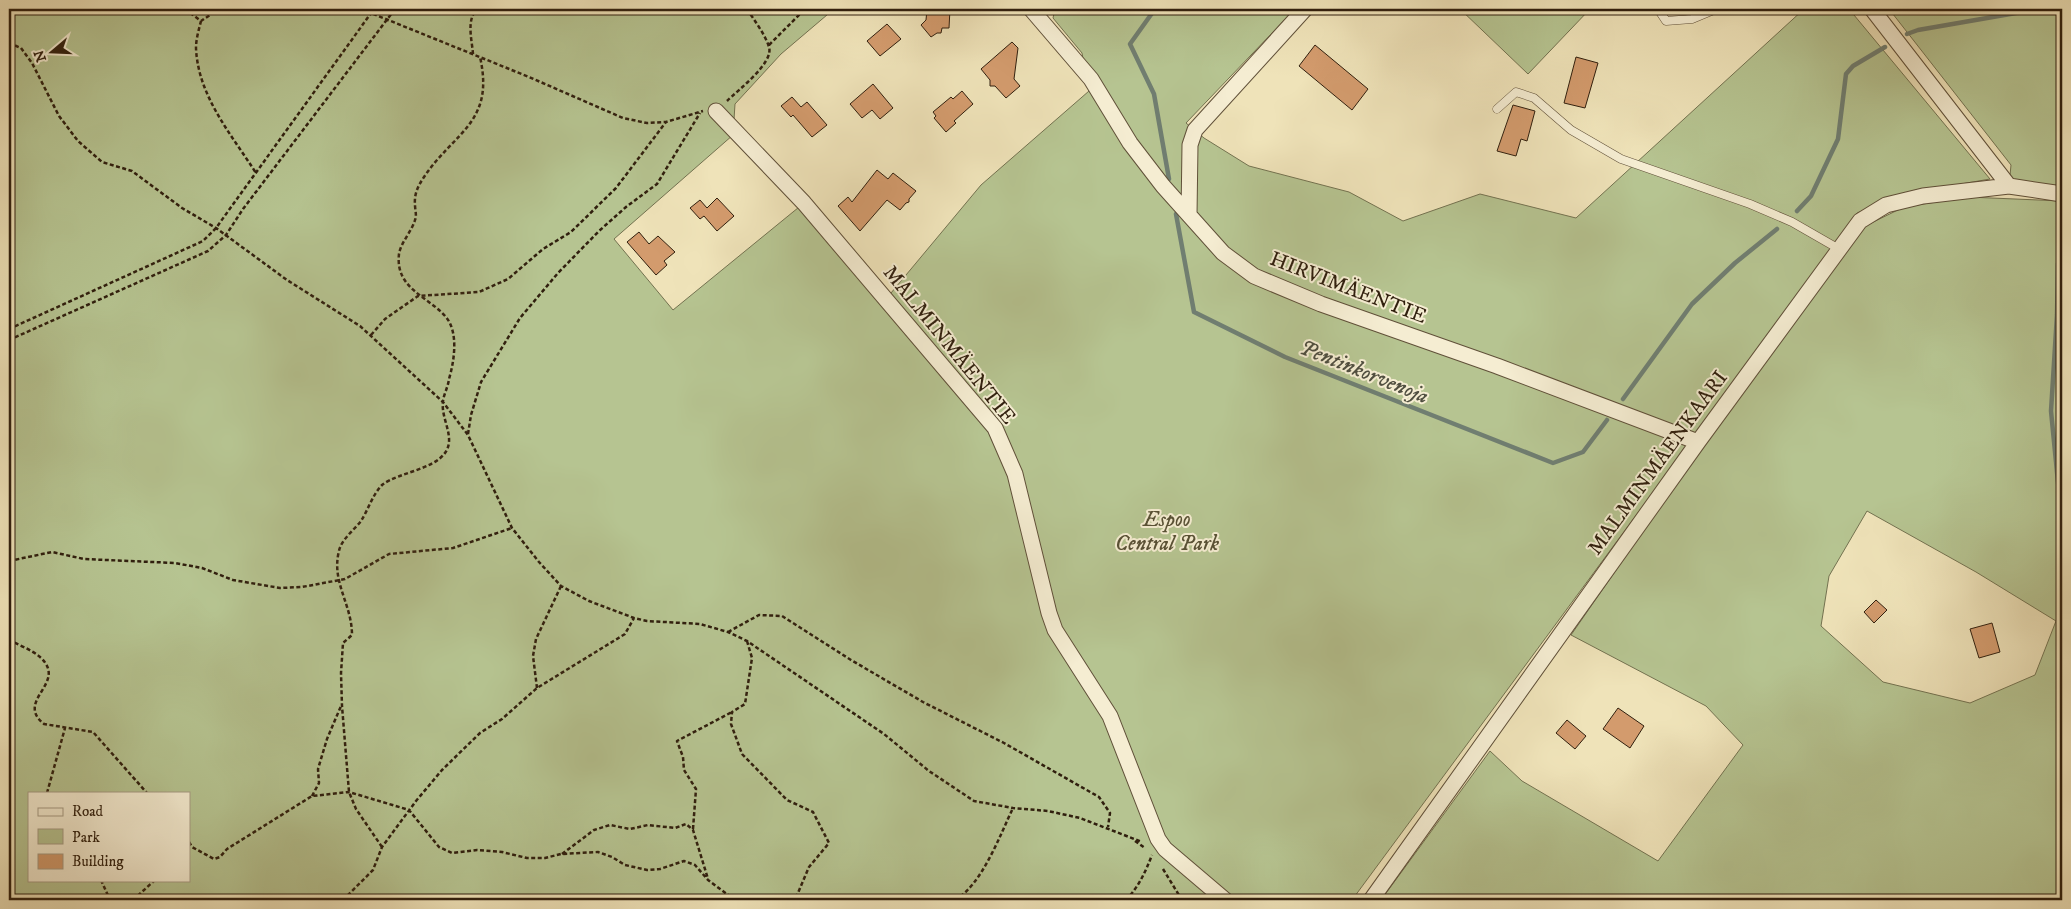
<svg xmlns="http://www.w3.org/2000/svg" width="2071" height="909" font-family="'IM FELL DW Pica',serif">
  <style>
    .green { fill: #b6c491; stroke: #737250; fill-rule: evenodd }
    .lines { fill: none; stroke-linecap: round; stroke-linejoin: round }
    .stream { stroke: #707e71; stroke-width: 4.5 }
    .building { fill: #d39b6d; stroke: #301f0e }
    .lane-casing { stroke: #605039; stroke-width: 9 }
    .street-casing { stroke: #605039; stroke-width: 17 }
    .path { stroke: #301f0e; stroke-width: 2.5; stroke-dasharray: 4 2.5; stroke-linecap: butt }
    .lane { stroke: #f5edd2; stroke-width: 8 }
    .street { stroke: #f5edd2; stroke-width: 15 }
    .labels { text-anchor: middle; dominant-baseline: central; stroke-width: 4; stroke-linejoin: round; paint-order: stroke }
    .street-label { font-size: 21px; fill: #301f0e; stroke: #f5edd2 }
    .park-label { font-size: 21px; font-style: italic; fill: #585135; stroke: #f5edd2 }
    .water-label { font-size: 22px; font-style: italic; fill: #504f40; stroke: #f5edd2 }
  </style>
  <rect width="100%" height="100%" fill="#efe3b9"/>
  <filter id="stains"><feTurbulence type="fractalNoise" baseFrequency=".004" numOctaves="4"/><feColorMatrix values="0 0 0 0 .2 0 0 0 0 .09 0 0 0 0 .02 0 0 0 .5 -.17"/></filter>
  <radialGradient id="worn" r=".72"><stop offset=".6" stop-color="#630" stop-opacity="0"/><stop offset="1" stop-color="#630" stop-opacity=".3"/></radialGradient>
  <path class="green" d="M9,9H834L781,54L735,104L733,135L614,239L673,310L804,203L886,299L981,185L1089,91L1082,53L1053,18L1055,9H1295L1186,123L1204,138L1249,166L1349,192L1403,221L1480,194L1576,218L1804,9H1849L1990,179L1898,195L1857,213L1790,307L1352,900H9ZM29,793H189V880H29Z
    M1460,9H1590L1528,74Z
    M1889,9H2062V194L2009,186L2011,165Z
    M1968,197L2062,201V900H1381L1490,751L1522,781L1658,861L1743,745L1706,706L1571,635L1702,446L1865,226L1904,207ZM1867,511L1976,572L2056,621L2035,675L1970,703L1883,682L1821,626L1829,576Z"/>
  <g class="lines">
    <path class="stream" d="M1155,9L1130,44L1154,94L1169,179
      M1907,34L1918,30L2016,13L2062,9
      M1797,211L1811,196L1838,139L1846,74L1853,66L1885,47
      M1176,214L1194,312L1285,357L1553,463L1583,452L1607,420
      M2062,245L2058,264L2057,315L2051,411L2062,523
      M1623,399L1692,304L1735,263L1777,229"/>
  </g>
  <path class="building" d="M927,9H950L949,28H942L941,33H937L931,37L921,25L926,20Z
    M887,24L901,39L880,56L867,41Z
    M1012,42L1018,48L1014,79L1020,86L1006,98L995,86H990V80L981,69Z
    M1315,45L1368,89L1352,110L1299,66Z
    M1576,57L1598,63L1585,108L1564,103Z
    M873,84L893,108L880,119L872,110L862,118L850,104Z
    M962,91L973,104L954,121L956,123L946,132L934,118L936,116L933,112L951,97L953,99Z
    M792,97L801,107L807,102L827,125L812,137L793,115L791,117L781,106Z
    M1513,105L1535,111L1527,141L1521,139L1516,156L1497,151Z
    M877,170L888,179L893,173L916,191L909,199V202L906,203L900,210L887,200L860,231L838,206L848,197L852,202Z
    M717,198L734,216L717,231L704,216L700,219L690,208L700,200L707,208Z
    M639,232L649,244L658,236L675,252L664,261L667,265L656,275L627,242Z
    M1876,600L1887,610L1874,623L1864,612Z
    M1992,623L2000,652L1979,658L1970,629Z
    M1618,708L1644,726L1630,748L1603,729Z
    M1567,720L1586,736L1575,749L1556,733Z"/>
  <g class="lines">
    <defs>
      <path id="lane" d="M1658,9L1666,21L1692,19L1716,9
        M1497,109L1516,92L1534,98L1571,130L1621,159L1750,204L1792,222L1839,249"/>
      <path id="street" d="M1031,9L1091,79L1130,143L1163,186L1223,253L1254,276L1321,304L1497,366L1698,442
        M1872,9L2009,186
        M716,111L804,203L995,428L1015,474L1049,613L1055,630L1110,716L1158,839L1165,849L1225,900
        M1189,215L1190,145L1195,130L1305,9
        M1371,900L1698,442L1860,221L1886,205L1923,196L2009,186L2062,194"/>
    </defs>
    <use href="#lane" class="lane-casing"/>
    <use href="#street" class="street-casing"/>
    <path class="path" d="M185,9L201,21L219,9
      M361,9L529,77L623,118L647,123L666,122L703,111
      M201,21C199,29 196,39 196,48C198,96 231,134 256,173
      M9,43L21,48L32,63L59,116L78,141L102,162L132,171L182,208L216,228L287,280L360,326L443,402L468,435L512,528L539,562L561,586L589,601L634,618L647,621L700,624L728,632L747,641L884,734L929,771L974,801L1013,808L1048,811L1080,818L1142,842
      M769,45L805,9
      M473,54C472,40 466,20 477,9
      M727,101C738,90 774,63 769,47C765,34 754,20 747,9
      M9,329L203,241L216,228L374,9
      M371,335L385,319L418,296L479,292L508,279L543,249L571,232L616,188L666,122
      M9,340L208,251L226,235L243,209L395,9
      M468,434L471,415L481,382L520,318L558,273L599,231L626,207L657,184L700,113
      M9,561L52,552L84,559L175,563L202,568L233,580L280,588L302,587L345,579L389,554L453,548L512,528
      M728,632L759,615L782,616L851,660L923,702L1004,743L1099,797L1110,813L1108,827
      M9,640C19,645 32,650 40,657C69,683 14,700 44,724L93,732L147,793
      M747,641L752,658L745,704L732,712L731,724L742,754L787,800L813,812L829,843L809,867L795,900
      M537,688L533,656L536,639L561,586
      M47,793L65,728
      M312,796L319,783L318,769L327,739L341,706
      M693,829L696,789L684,770L683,757L677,741L732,712
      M1135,841L1145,848
      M189,842L192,847L214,859L220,857L227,849L312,796L349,792L409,810L439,847L452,853L477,850L502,852L527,858H545L561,854L598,852L612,857L625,865L647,870L660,869L684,861L695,865L708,880L735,900
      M382,847L356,809L349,792L342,706L341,673L343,643L352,635C352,604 331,582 339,551C341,540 354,530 361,521C368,510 373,494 382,485C399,471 447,469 449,442C450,429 441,415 443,401C444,394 448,387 449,379C454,362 459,333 446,317C428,296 395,289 399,254C401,242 412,231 415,220C417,215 415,210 415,205C414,194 418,186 424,177C454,132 495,123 480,57
      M562,854L594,830L610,825L630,829L648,825L675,828L686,824L693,830L708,879
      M1163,869L1182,900
      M101,880L110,900
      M133,900L155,880
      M343,900L373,870L382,847L416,801L442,770L480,733L502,719L537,688L625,634L634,618
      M955,900C982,885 1000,835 1013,808
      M1126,900C1139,886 1145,873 1152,855"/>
    <use href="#lane" class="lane"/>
    <use href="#street" class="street"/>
  </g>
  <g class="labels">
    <g class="street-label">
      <text transform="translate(1348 288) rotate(21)">HIRVIMÄENTIE</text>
      <text transform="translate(949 345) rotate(51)">MALMINMÄENTIE</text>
      <text transform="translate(1658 463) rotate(-54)">MALMINMÄENKAARI</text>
    </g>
    <g class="park-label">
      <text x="1167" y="520">Espoo<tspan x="1167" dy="24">Central Park</tspan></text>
    </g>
    <g class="water-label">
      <text transform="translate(1364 372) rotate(22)">Pentinkorvenoja</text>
    </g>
  </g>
  <rect width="2071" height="909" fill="none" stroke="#efe3b9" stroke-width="30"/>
  <rect x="10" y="10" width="2051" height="889" fill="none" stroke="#301f0e" stroke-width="2.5"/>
  <rect x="15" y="15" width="2041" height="879" fill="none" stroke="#301f0e"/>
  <rect x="28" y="792" width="162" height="90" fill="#f5edd2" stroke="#a69b84"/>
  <rect x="38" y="808" width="25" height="8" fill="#f5edd2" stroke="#a69b84"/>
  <text x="72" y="816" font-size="15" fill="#301f0e">Road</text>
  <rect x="38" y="829" width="25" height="15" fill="#b6c491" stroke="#a69b84"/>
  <text x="72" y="842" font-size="15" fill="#301f0e">Park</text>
  <rect x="38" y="854" width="25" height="15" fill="#d39b6d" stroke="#a69b84"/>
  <text x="72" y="866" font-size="15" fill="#301f0e">Building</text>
  <g transform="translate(52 52) rotate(251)" stroke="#f5edd2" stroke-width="4" paint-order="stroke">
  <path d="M0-4L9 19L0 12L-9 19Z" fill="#301f0e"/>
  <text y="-8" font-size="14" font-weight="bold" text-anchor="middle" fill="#301f0e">N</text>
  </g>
  <rect width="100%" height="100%" filter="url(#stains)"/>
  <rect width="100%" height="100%" fill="url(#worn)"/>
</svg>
